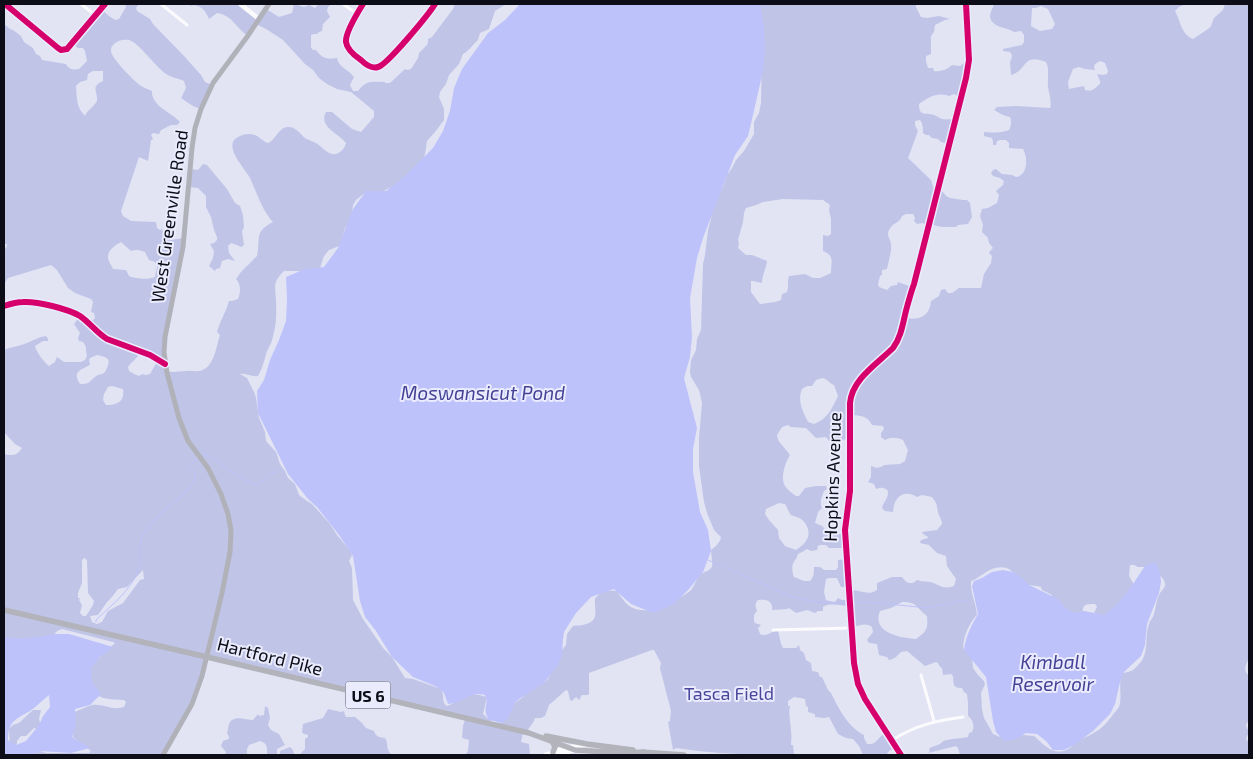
<svg xmlns="http://www.w3.org/2000/svg" width="1253" height="759" font-family="'Exo 2',sans-serif">
  <style>
    .green { fill: #c0c4e7; fill-rule: evenodd }
    .water { fill: #bdc2fa; fill-rule: evenodd }
    .lines { fill: none; stroke-linecap: round; stroke-linejoin: round }
    .stream { stroke: #bdc2fa; stroke-width: 1 }
    .minor { stroke: #fbfbfd; stroke-width: 3 }
    .tertiary { stroke: #fbfbfd; stroke-width: 4.5 }
    .secondary { stroke: #fbfbfd; stroke-width: 4.5 }
    .primary { stroke: #b1b2b9; stroke-width: 5 }
    .trunk { stroke: #b2b3bb; stroke-width: 5.5 }
    .cycleway-casing { stroke: #eaecfe; stroke-width: 9 }
    .cycleway { stroke: #d6006c; stroke-width: 6 }
    .labels { text-anchor: middle; dominant-baseline: central; stroke-width: 4; stroke-linejoin: round; paint-order: stroke }
    .shield { fill: #eaecfe; stroke: #4f505c; stroke-width: 1 }
    .shield-label { font-size: 16px; font-weight: bold; fill: #0d0d17 }
    .street-label { font-size: 18px; fill: #0d0d17; stroke: #eaecfe }
    .park-label { font-size: 18px; fill: #48479c; stroke: #eaecfe }
    .water-label { font-size: 19px; font-style: italic; fill: #444296; stroke: #eaecfe }
  </style>
  <rect width="100%" height="100%" fill="#e2e4f4"/>
  <path class="green" d="M125,4H139L136,8L137,11L150,19L153,24L184,56L201,75L205,82L212,85L201,109C193,107 187,102 181,98L186,88L184,81C178,78 172,78 166,74C156,67 138,42 129,40C124,39 118,40 114,44C112,46 111,47 111,51C111,58 134,81 141,86C144,88 148,89 152,91C151,106 171,112 180,122L177,125H171L161,130L159,134L153,133L151,135L153,139L151,140L148,161L139,157L121,211L123,216L131,221L156,222L157,228L160,230L162,229L165,237L170,240L184,238L165,330L167,371C174,373 179,371 186,371C190,370 195,372 199,371C214,369 216,347 220,335L217,332C220,321 226,312 229,301H232L238,299C241,291 241,285 236,279C238,277 239,274 241,272C244,269 254,259 257,256C261,239 253,232 273,222C262,210 257,193 250,178C245,168 220,144 240,136C244,134 250,133 255,135C260,137 262,141 268,143C276,140 279,126 289,127C296,127 300,134 305,138C308,140 312,141 316,143C323,147 330,159 340,152C343,150 345,147 346,143C339,133 318,127 326,112H332L352,129L361,132L374,117V111L351,92L337,89L327,84L319,78L313,70L305,64L283,40L266,29L256,24L248,36C236,28 232,15 217,13L209,19C206,11 199,3 190,6L191,4H238L259,19L266,9L279,17L292,13L294,4L304,7L309,5L315,8L319,4H331L328,7L327,11L330,17L323,24L322,31L319,32L317,34H314L311,35V47L313,50H316C322,58 327,60 337,58C338,67 349,70 354,77L350,85L353,91H358C367,80 371,82 384,82L386,83H390L405,69L407,70L411,69L418,58L419,53L427,45L428,42V39L432,37L453,9L455,4H506L495,11L489,29L480,33L478,40C473,44 469,51 463,54L459,64L449,75L446,84L440,92L439,97L444,109V120L435,132L427,141L425,154L420,172L405,183L389,188L379,194L367,191L356,200L353,205L351,220L345,228L341,243L339,246L329,250L324,256L319,271H284C280,275 276,279 275,286C276,304 278,319 273,336C272,343 268,348 266,354C264,362 262,369 258,376C252,377 245,373 240,374L247,378L254,392L256,398L259,418L265,432L266,441L276,452L280,464L285,471L288,478L295,484L299,495L307,501L312,504L330,524L337,535L351,552L352,555L349,561L352,568L353,600L363,619L383,648L392,657L405,678L413,679L441,689C445,695 441,703 447,706C465,699 465,690 487,697L483,714L492,722L502,723L510,707L524,696L526,691L545,682L548,679L562,650L566,645L567,634L573,626C578,625 582,626 586,624C600,621 594,608 595,599C600,591 608,590 617,591C621,597 626,605 633,608C637,610 647,611 652,610C659,609 684,596 690,591C695,586 696,579 700,575C704,571 711,571 712,566C713,562 711,555 711,550C715,547 720,543 721,537L714,530L707,513L704,502L699,466V438L702,403L699,390L691,377L690,372L691,360L696,350L697,339L701,330L703,264L705,255L708,230L711,219L714,204L723,187L727,175L732,168L736,160L744,151L754,134V122L759,113L761,103L762,53L759,4H916V7L921,17L927,18L939,16L950,19L945,20L935,25L934,32L931,36V54L926,56V61L928,68H933L934,71C940,72 947,70 952,65L960,66L968,60L961,98L954,94L949,96C937,92 929,97 919,104C919,117 925,112 934,115C937,116 939,118 942,119C946,120 951,119 955,119L948,144L941,142L938,139L932,138L929,135H926L923,133C923,128 923,124 920,120L915,121V125L918,131L908,158L931,180L934,189L943,192L946,196L950,198L963,200H967L970,203L972,217L968,224L958,225L956,227H942L929,224L928,225L922,223L917,224L914,221L915,218L913,214H906L902,216C900,223 892,223 889,230C886,236 891,239 891,245C892,251 888,263 887,269L882,270V275L880,276L878,284L879,287L887,290L891,286L897,285L898,282L912,287L905,318C919,321 930,316 931,301L939,296L941,290L945,289L948,293H952L959,288H981L984,274L991,263L992,256L989,253L990,251L993,248L989,243L988,238L982,232L983,225L980,216L982,209L988,208L997,203L999,195L996,191L1003,185L1004,181L1000,178L993,176L991,173L993,170L996,169L1002,174L1012,175L1016,177C1028,175 1028,158 1023,149L1009,148V143L1006,140H1000L997,141L996,145H993V141L992,138L984,136V132C993,133 1001,133 1009,130C1011,126 1012,121 1010,117C1004,116 999,113 994,110L997,107L1015,106L1050,108C1052,101 1049,94 1048,87C1047,78 1050,70 1046,62C1022,52 1027,71 1011,75L1010,62L1011,60L1012,55L1010,52L1003,51V49L1022,45L1024,42V35L1021,31L1014,32C1007,27 991,28 990,16C990,12 993,8 994,4H1186L1179,7L1175,11C1181,22 1181,34 1193,39L1208,29L1211,26L1214,18L1223,10L1225,4H1249V659C1245,665 1243,671 1249,676V721L1246,724C1246,728 1249,730 1249,733C1248,735 1246,737 1246,739L1249,743V755H960L958,748L956,746L928,753L930,751L929,749C932,746 936,746 940,744C944,741 942,741 947,740C954,738 961,739 968,737L969,733L972,732C975,727 973,719 968,716V703L967,694L964,692L962,688C952,688 954,684 953,676L951,674L943,675L942,668L940,667L938,663L936,662L925,666L907,651L901,652C897,656 895,659 889,660L887,657L879,655L877,644L869,643L867,640L873,632L872,627C865,622 860,626 852,627L850,606C841,606 830,602 823,607V611H818L815,613L807,610L796,613L789,608L787,609L772,610C773,600 766,599 758,600C755,603 755,607 757,611L754,615V621L755,623L761,625L758,628L760,634C767,638 771,630 778,631L781,644L783,648H796L799,645L800,650L804,653L806,660L811,663L812,671L818,672L820,677H822L828,690L831,693C839,709 848,727 864,735V738L867,744C875,745 876,741 881,736C882,735 885,734 887,733L896,747L889,751L886,755H863L859,746L853,739L846,738L838,734L829,717L824,718L815,717V714L808,712V707L806,706L805,699L794,697L788,701V706H790C788,715 791,723 791,732C792,736 791,741 791,745H793L794,754L791,755C752,755 714,754 676,748L673,750L668,722L670,721L671,711L660,668L661,663L654,650H652L589,673V694L588,695H582L579,700L576,697L572,701L570,700L568,691L566,690L549,705L545,716L541,718H535C533,725 528,727 527,733H523L521,742L529,744L530,755H467L466,754L468,751L469,740L462,738L463,726L465,719L208,658L198,690L163,755H27L40,751L46,753H89L91,751L73,737L69,714C77,712 84,707 92,705C104,703 111,711 124,707L126,702L124,700C95,699 97,697 82,674L114,644L115,643L113,642L62,629L57,631L53,636L4,641V454C12,456 17,456 22,448L15,444L4,432V350C11,347 20,346 27,343C34,340 39,337 46,336L48,339V341H43L35,346C37,353 43,361 49,366L55,362L57,357L64,362H81L85,360L87,356L86,351V347L83,342L79,341L78,338L80,333L74,324L79,317L89,324L95,318L94,313L91,312L93,302L91,299L75,293L68,288L57,270L51,265L8,278L4,284V250L7,246V244H4V24L10,29L13,30L21,36L24,42L33,48L36,54L40,56L42,60L66,64C69,70 74,70 79,69L87,61L85,51L83,48H78L72,44L101,9L109,16L115,20L119,19L126,7ZM1041,6L1048,9L1055,24L1052,29L1040,31L1031,26L1032,8H1036ZM1100,61L1105,63L1108,71L1107,74L1103,75L1097,74L1100,81V84C1094,88 1094,92 1085,90L1084,86L1069,89L1068,82L1073,69L1079,67L1085,69L1095,70L1094,67L1095,64ZM93,71H103V81C90,87 98,91 97,101C94,107 87,110 85,116C76,107 77,98 76,86L80,82L87,80L88,74ZM783,199L823,200L830,205L829,210L831,219V234L828,236L823,235V251C835,256 831,261 831,273L820,278H813L805,274L789,276C787,281 789,286 787,292L782,294L781,300L775,302L760,304L751,292C751,289 751,284 751,281H753L762,283C762,275 766,269 767,261L752,255H746L738,248L739,243L738,240L743,222L744,213L746,208L756,205L763,202ZM121,242L131,251C137,249 140,250 145,252L149,260L155,262L157,267L155,277C148,280 136,279 129,276L126,270L113,269C112,266 108,261 108,258C107,251 115,245 121,242ZM141,351L158,360L150,374L146,375L142,374L139,376L134,374L129,371L128,367C132,361 138,358 141,351ZM97,355C105,357 112,357 107,368C106,370 105,373 102,374C101,375 99,374 98,375C90,379 91,385 80,384C72,372 80,370 90,365L89,360L90,358ZM822,378C828,379 829,383 834,385L838,396C832,408 828,419 814,424L808,422C803,412 797,401 802,389L807,386H812L816,380ZM112,386L123,389C125,402 117,405 106,405L103,400L104,394L108,387ZM851,415C861,416 867,415 872,425L883,426L884,429L881,433V437L885,440C891,437 896,437 903,440L908,450L905,461L900,464L884,465L883,466L877,468L871,466V477L868,482L874,484L876,489C882,487 884,487 888,491C888,500 884,500 882,508L885,511L893,512C894,497 903,489 917,497L922,495L932,497C938,505 936,504 938,512C939,517 942,519 942,524L937,530L922,532L923,534L928,537V538L921,540L920,543L929,545L937,553L946,556L947,566L956,579L954,586C942,590 941,585 930,582C925,581 922,582 917,580C911,586 906,583 902,577H892L877,583V590C870,595 865,592 858,591C855,590 852,591 850,591L849,600H842L838,598L835,602L829,601L826,600L824,592L826,579L829,578H837L841,587H849L846,559L838,560V567L836,570H824L820,567H814C814,572 814,577 810,581H804L794,577C792,571 791,565 795,560L796,559L798,554L804,551L807,549L811,551L817,550L818,546L820,545H826L829,548H845L844,534H829L822,526L815,523L818,512L822,508C819,503 822,496 824,491L827,489L826,486H816L805,488L799,496H796C792,493 786,489 784,484C781,476 785,463 790,455C789,454 788,452 786,450C782,444 778,443 777,435L782,427L788,425L791,427L806,428L816,438L826,437L829,441L850,439ZM779,503L785,504C787,507 788,511 790,514C793,517 797,516 801,519C807,523 811,533 807,539C805,544 800,547 796,550L785,546L779,538L778,530L769,520L765,514L766,509ZM84,558L87,560L88,593L94,601L93,605L86,616H83L80,613L82,605L79,600L80,598H78V593L82,583V560ZM1130,565H1134L1138,567H1152C1156,572 1167,580 1165,586C1164,589 1160,592 1159,595C1156,601 1156,608 1154,614C1153,618 1150,620 1149,624C1144,638 1150,653 1139,664C1134,670 1131,672 1123,673C1117,683 1123,696 1119,707C1117,710 1114,713 1112,716C1107,723 1100,730 1092,734C1089,736 1085,737 1082,739C1072,744 1068,754 1055,751C1047,749 1040,741 1034,736L1023,735L1005,739L993,734L984,718L982,709L981,693L985,684L984,681L978,675L973,668L972,656L966,650H964C961,641 970,621 977,615C976,603 970,593 971,581C980,578 986,570 995,568C1012,564 1014,576 1025,584C1029,586 1036,585 1041,587L1042,590L1052,595V599L1074,617L1083,618C1082,605 1083,604 1095,604L1097,607L1094,613L1112,619L1134,597L1133,583L1129,576ZM143,570L144,579L140,580L123,603L108,611L102,622L97,624L92,622L90,616L98,615C102,610 105,604 109,600C113,596 115,593 118,589L127,587ZM902,602C918,602 915,607 927,616C928,629 927,631 916,639C901,638 871,633 880,611L891,608Z
    M203,164L207,165L227,189L235,203L240,206L243,215L244,227L242,231L244,245L241,247L237,245L231,243L228,246L229,253L235,261L228,259L222,261L220,268L216,269L215,271L209,266L213,258L214,251L210,244L214,243L217,240V237L214,230L211,217L206,207V196L198,188L189,187L191,169L198,170Z
    M265,706L268,708L270,718L268,725L271,730L279,734L285,745L277,749V755H267C267,747 268,744 260,741L249,745L247,749V755H225L226,752L221,746L223,741L229,739V737L227,733C228,730 228,727 229,724C233,714 246,720 253,720L258,714L259,716L264,715Z
    M328,709L341,712L344,711L345,715L346,717H355L361,722L366,728L374,731C376,737 379,737 385,738C389,744 385,749 392,755H280V751L290,747L293,750L294,754H300L305,749V739L308,737V735L302,733L303,724L323,718Z
    M33,710H41L39,719L40,723L41,724V730L34,728L26,736H21L17,741V744L14,746L10,745L9,729L13,725L19,723Z"/>
  <path class="water" d="M520,4H760L764,29L765,48L763,71L753,115L748,136L735,155L703,238L697,258L690,298L692,337L690,357L684,378L697,428L693,449V472L700,512L708,530L711,551L703,572L689,589L674,604L653,613L631,604L614,589L591,597L576,613L564,632L563,639L562,655L558,665L544,683L519,699L515,703L508,718L502,723L489,720C481,707 490,705 485,695C474,692 470,697 460,701C457,703 452,703 448,704L444,693L440,689L435,686L413,677L392,657L376,631L365,617L360,601L353,556L339,535L317,507L308,499L288,474L258,413L257,391L264,380L270,360L279,340L286,321L287,299L286,277L305,269L324,267L338,248L353,209L366,191H386L403,178L433,148L443,131L450,111L454,88L462,69L488,33L505,20Z
    M1155,562L1160,572L1161,582L1159,593L1147,624L1145,645L1141,656L1124,672L1120,682L1115,704L1110,714L1093,731L1074,745L1064,750H1053L1046,741L1037,734L1026,733L1016,739L1004,741L996,732L993,721L986,677L964,650C966,636 971,626 978,614L972,586L974,581L982,578L992,572L1003,570L1013,572L1022,578L1029,585L1058,599L1065,608L1074,613L1084,611L1104,615C1121,605 1134,582 1145,566Z
    M55,634H69L113,647L100,657L91,668L92,682L101,694L90,705L75,709L76,724L72,737L90,748L71,753L40,751L31,755H4V637C22,640 38,637 55,634ZM49,695L50,707L43,716L39,725L26,741L16,745L8,740C8,718 19,719 34,708C39,704 44,699 49,695Z"/>
  <g class="lines">
    <path class="stream" d="M203,456L207,455C224,464 238,479 257,485L270,474L278,471
      M708,560L793,597L815,602L847,603
      M852,603L861,602L880,603L927,608L956,602L968,600
      M96,622V620C112,604 133,590 139,566C142,557 138,543 143,535C147,528 154,521 160,514C171,503 193,491 196,474L188,467L197,460"/>
    <path class="minor" d="M5,4L58,48L61,50L67,49L105,4
      M81,4L95,15
      M161,4L187,25
      M343,4L357,14
      M363,4C358,12 345,33 346,42C347,50 355,56 361,60C365,64 371,69 378,67C387,65 429,14 435,4
      M4,306C10,304 16,302 23,302C37,301 68,309 80,316C90,323 97,333 107,339L150,355L165,364
      M773,630L852,628
      M921,675L934,721
      M892,740C917,725 934,721 963,717"/>
    <path class="tertiary" d="M240,4L259,19
      M901,755L865,699L858,684L854,663L845,530L850,491V403C852,379 877,364 893,348C902,336 903,321 907,307C909,300 911,292 914,284L966,78L969,60L966,4"/>
    <path class="secondary" d="M545,755L564,748L585,745
      M555,755L575,750"/>
    <path class="primary" d="M163,755L192,704L202,676L222,593L230,552L231,531L228,514L221,494L208,468L188,441L179,418L167,373L164,352L165,337L183,247L192,148L195,128L201,109L213,83L247,37L269,4"/>
    <path class="trunk" d="M4,610L207,657L529,733L575,750L624,753L645,752
      M546,736L587,744L633,750
      M552,741L555,747L553,752
      M642,752L684,755"/>
    <defs>
      <path id="cycleway" d="M5,4L58,48L61,50L67,49L105,4
        M363,4C358,12 345,33 346,42C347,50 355,56 361,60C365,64 371,69 378,67C387,65 429,14 435,4
        M4,306C10,304 16,302 23,302C37,301 68,309 80,316C90,323 97,333 107,339L150,355L165,364
        M901,755L865,699L858,684L854,663L845,530L850,491V403C852,379 877,364 893,348C902,336 903,321 907,307C909,300 911,292 914,284L966,78L969,60L966,4"/>
    </defs>
    <use href="#cycleway" class="cycleway-casing"/>
    <use href="#cycleway" class="cycleway"/>
  </g>
  <g class="labels">
    <rect class="shield" x="345.5" y="681.5" width="45" height="27" rx="4"/>
    <g class="shield-label">
      <text x="368" y="695">US 6</text>
    </g>
    <g class="street-label">
      <text transform="translate(169 216) rotate(-82)">West Greenville Road</text>
      <text transform="translate(832 477) rotate(-88)">Hopkins Avenue</text>
      <text transform="translate(270 656) rotate(14)">Hartford Pike</text>
    </g>
    <g class="park-label">
      <text x="729" y="693">Tasca Field</text>
    </g>
    <g class="water-label">
      <text x="483" y="392">Moswansicut Pond</text>
      <text x="1053" y="661">Kimball<tspan x="1053" dy="22">Reservoir</tspan></text>
    </g>
  </g>
  <rect width="1253" height="759" fill="none" stroke="#0d0d17" stroke-width="10"/>
</svg>
